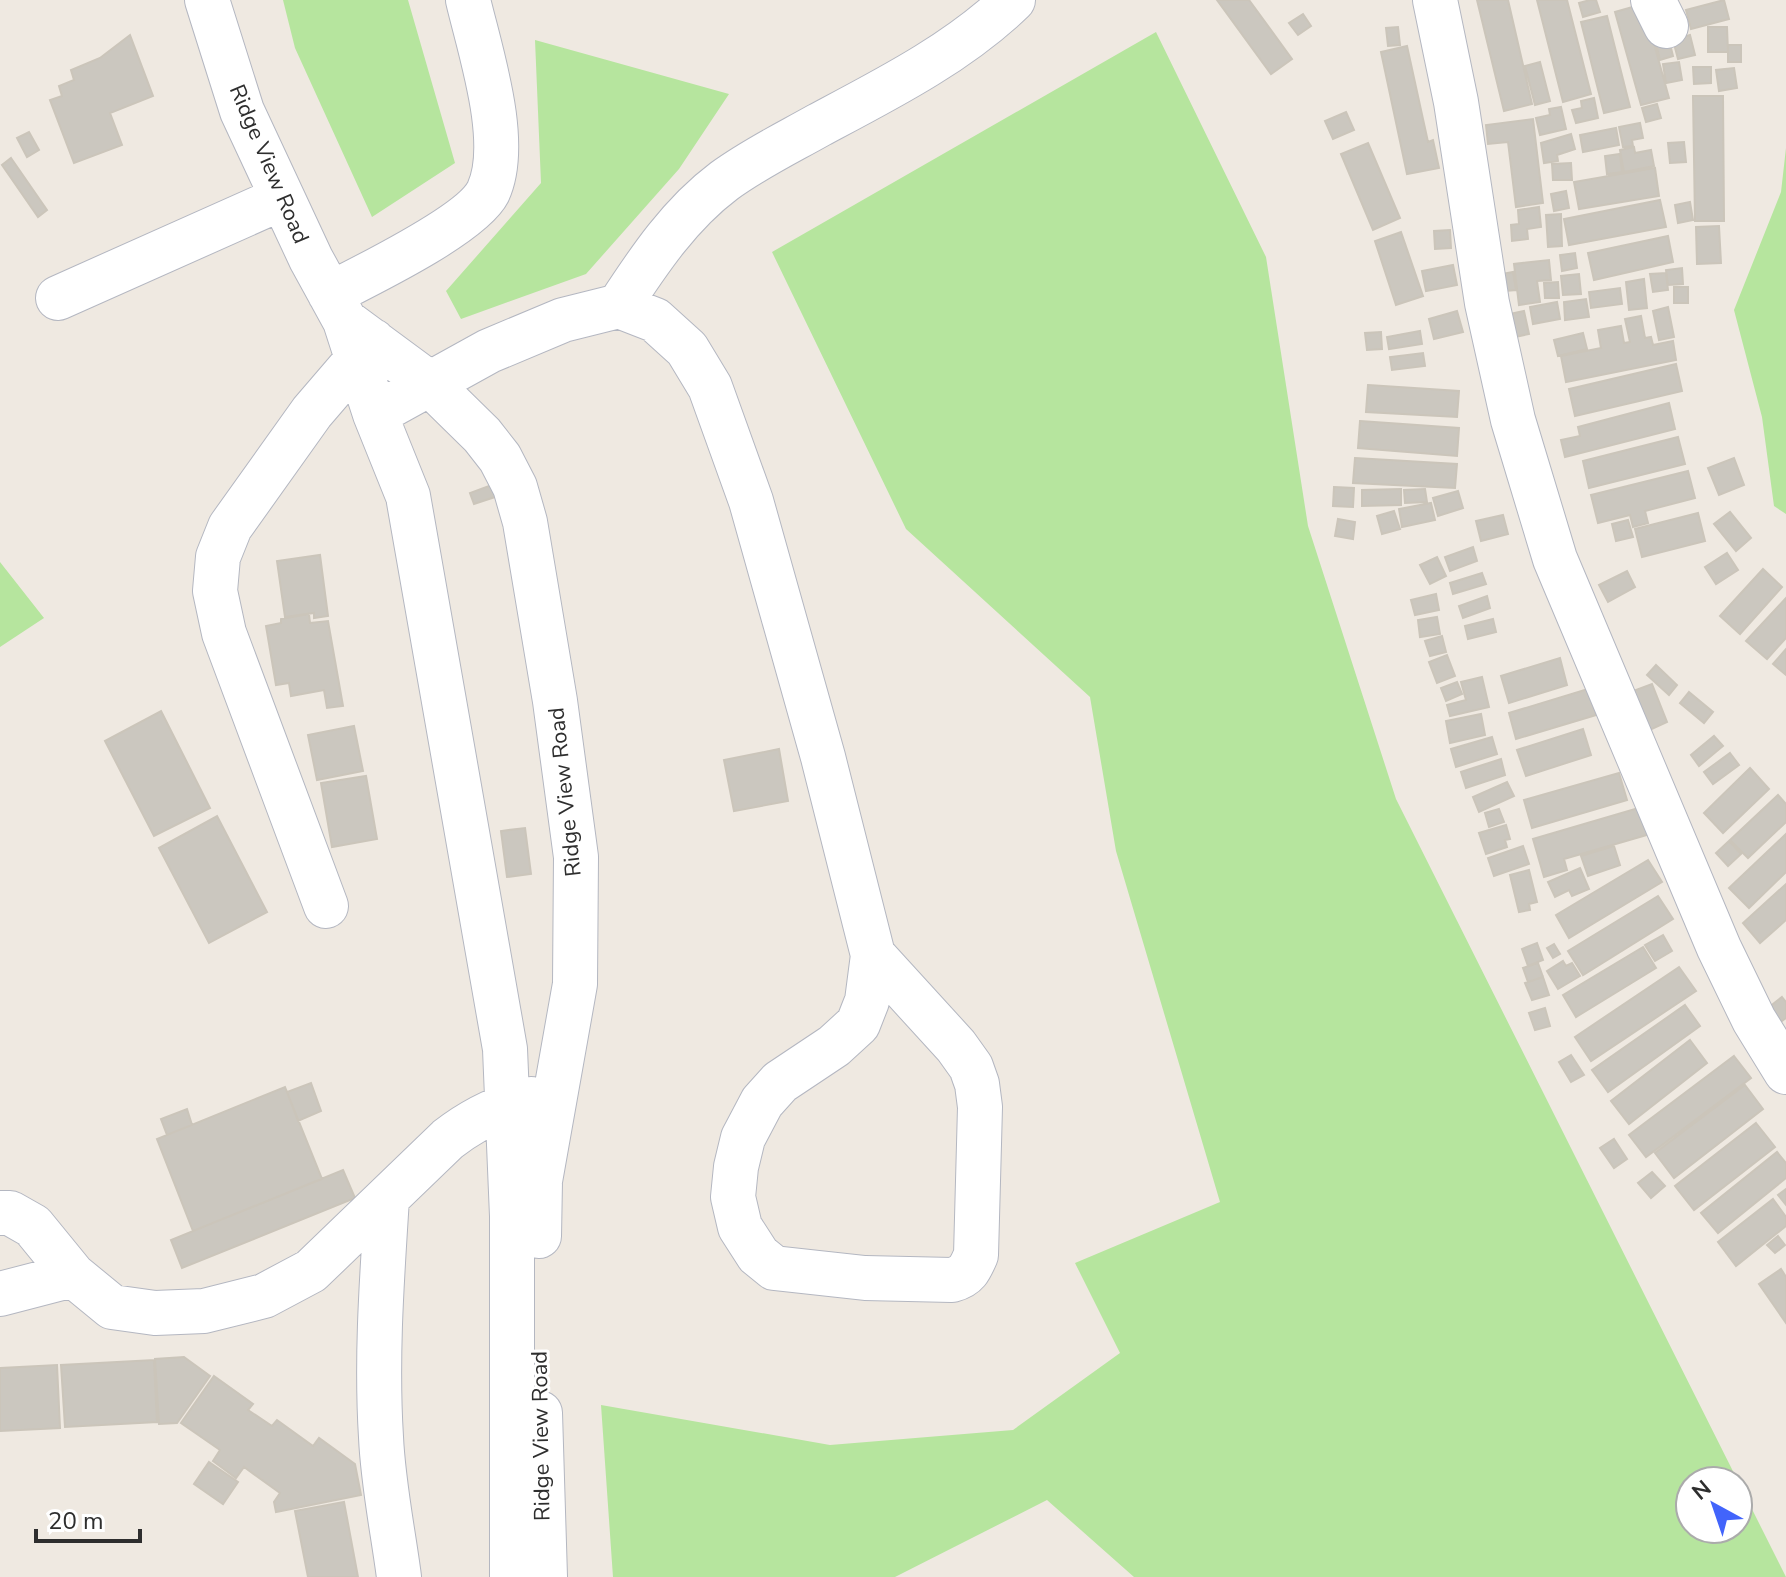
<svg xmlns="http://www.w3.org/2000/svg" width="1786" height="1577" font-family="'Nunito Sans',sans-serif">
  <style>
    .green { fill: #b6e59e; fill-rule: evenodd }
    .building { fill: #cbc7bf; stroke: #cbc5ba; stroke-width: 2 }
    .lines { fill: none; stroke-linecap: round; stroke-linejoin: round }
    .minor-casing { stroke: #b4b7c1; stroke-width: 46 }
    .minor { stroke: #fff; stroke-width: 44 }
    .labels { text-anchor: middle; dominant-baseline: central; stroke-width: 6; stroke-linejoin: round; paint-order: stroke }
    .street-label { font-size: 22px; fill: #2e2e2e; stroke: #fff }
  </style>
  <rect width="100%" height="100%" fill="#efe9e1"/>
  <path class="green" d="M283,0H408L455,163L372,217L295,48Z
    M1156,32L1266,257L1308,526L1396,799L1786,1577H1134L1047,1500L895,1577H613L601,1405L830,1445L1013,1430L1120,1353L1075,1263L1220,1202L1116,851L1090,697L906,529L772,252ZM1690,1481H1738V1529H1690Z
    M535,40L729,94L679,169L586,274L461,319L446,291L541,183Z
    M1786,148V514L1774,506L1762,417L1734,310L1781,192Z
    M0,562L44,618L0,647Z"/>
  <path class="building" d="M1217,0H1249L1292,59L1271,74Z
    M1477,0H1508L1532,104L1504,111Z
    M1537,0H1567L1591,94L1563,102Z
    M1590,0H1596L1600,12L1583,17L1579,3Z
    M1724,0L1729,19L1691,29L1686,10Z
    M1643,4L1669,98L1641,105L1615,12Z
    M1303,14L1311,26L1298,35L1289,23Z
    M1607,16L1630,107L1604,113L1581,22Z
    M1398,27L1400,45L1388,46L1386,28Z
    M1708,27H1727L1728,52H1708Z
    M130,35L153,96L110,113L122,145L74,163L50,100L62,96L59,86L74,80L71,70L100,58Z
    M1690,35L1695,55L1678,59L1673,40Z
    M1668,36L1673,56L1660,60L1655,39Z
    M1728,45H1741V62H1728Z
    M1407,46L1428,142L1433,140L1439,168L1407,174L1381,52Z
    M1540,62L1550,101L1535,105L1525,66Z
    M1679,62L1682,80L1666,83L1663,64Z
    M1693,67H1711V83L1694,84Z
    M1734,68L1737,88L1719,91L1716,70Z
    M1693,96H1723L1724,221H1695Z
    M1594,98L1598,118L1576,123L1572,110L1582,108L1581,101Z
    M1657,104L1661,118L1646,122L1642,108Z
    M1561,107L1566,129L1540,135L1536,118L1550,115L1549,109Z
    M1346,112L1354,130L1333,139L1325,121Z
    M1533,119L1543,203L1516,207L1508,142L1488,144L1486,125Z
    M1640,123L1643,138L1632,140L1633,146L1623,147L1619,127Z
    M1616,128L1619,145L1583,152L1580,135Z
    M29,132L39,150L27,157L17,138Z
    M1571,134L1575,149L1557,155L1558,161L1544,163L1541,143Z
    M1684,142L1686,162L1670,163L1668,143Z
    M1368,143L1400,218L1373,230L1341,154Z
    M1634,147L1635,153L1651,150L1654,166L1624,172L1620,150Z
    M1620,154L1622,172L1607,174L1605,156Z
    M11,158L47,210L38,217L2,165Z
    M1571,163L1572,180H1553L1552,164Z
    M1655,168L1659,196L1579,209L1574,182Z
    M1566,191L1569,208L1554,211L1551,194Z
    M1660,200L1666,227L1569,245L1564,219Z
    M1690,202L1693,220L1678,223L1675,205Z
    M1539,207L1541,227L1527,229L1528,239L1512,241L1511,225L1519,224L1518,210Z
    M1561,214L1562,246L1548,247L1546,215Z
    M1719,226L1721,263L1697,264L1696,227Z
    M1450,230L1451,248L1435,249L1434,231Z
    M1401,232L1423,296L1396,305L1375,241Z
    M1668,236L1673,262L1594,280L1588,253Z
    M1575,253L1577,268L1562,271L1560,255Z
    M1549,260L1551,280L1537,281L1540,302L1519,305L1514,264Z
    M1453,265L1457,285L1426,291L1422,271Z
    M1682,268L1683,284L1668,285L1666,270Z
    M1513,272L1516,290L1505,291L1502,274Z
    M1666,273L1668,290L1653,292L1650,274Z
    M1579,274L1581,294L1563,295L1561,276Z
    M1644,279L1647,308L1629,310L1626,282Z
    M1558,282L1559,298H1545L1544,283Z
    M1674,287H1688V303H1674Z
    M1620,288L1622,304L1591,308L1589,292Z
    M1586,299L1589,317L1565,320L1564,302Z
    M1557,302L1560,319L1533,324L1530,307Z
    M1668,307L1674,337L1659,340L1653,311Z
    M1457,311L1463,332L1434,339L1429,319Z
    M1524,311L1529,334L1510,338L1505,315Z
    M1641,316L1645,338L1651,337L1653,345L1673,341L1676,360L1566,382L1561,356L1601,348L1598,330L1621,326L1624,343L1630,342L1625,319Z
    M1420,331L1422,344L1389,349L1387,337Z
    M1381,332L1382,349L1367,350L1365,333Z
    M1583,333L1587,349L1558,356L1554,340Z
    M1423,353L1425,366L1392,370L1390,357Z
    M1676,364L1682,391L1575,416L1569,389Z
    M1368,385L1459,391L1457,417L1366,412Z
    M1669,403L1675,429L1565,457L1561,440L1580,436L1578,427Z
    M1360,421L1459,428L1457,456L1358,448Z
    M1678,437L1685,464L1589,488L1583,461Z
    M1355,458L1457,464L1455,488L1353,483Z
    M1734,458L1744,485L1719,495L1708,468Z
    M1688,471L1695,498L1645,511L1648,523L1633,527L1630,515L1598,523L1591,495Z
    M497,483L501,495L474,504L470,493Z
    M1334,487L1354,488L1353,507L1333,506Z
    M1401,489V505L1362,506V490Z
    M1425,489L1427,502L1405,503L1404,490Z
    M1458,491L1463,508L1438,516L1433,498Z
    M1431,503L1435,520L1402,527L1399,509Z
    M1394,511L1400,529L1382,534L1377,516Z
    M1730,512L1751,538L1736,551L1714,524Z
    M1698,513L1705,541L1642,557L1635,529Z
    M1503,515L1508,534L1481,541L1476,521Z
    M1338,519L1355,522L1353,539L1335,536Z
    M1628,520L1633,537L1616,541L1612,524Z
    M1473,547L1477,561L1450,571L1445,557Z
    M1727,553L1738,570L1716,584L1705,567Z
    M320,555L328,616L314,618V613L285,617L277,561Z
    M1437,557L1446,576L1430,584L1420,565Z
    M1763,569L1782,587L1740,634L1720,616Z
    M1627,571L1635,587L1608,602L1599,585Z
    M1482,573L1486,584L1453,594L1450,583Z
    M1436,594L1439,610L1415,615L1411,600Z
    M1487,596L1490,608L1463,618L1459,606Z
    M1786,598V638L1767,659L1746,641Z
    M309,614L310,623L328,621L343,706L327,708L324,690L291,696L289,683L276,685L266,626L281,623V619Z
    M1437,617L1440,634L1420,637L1418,620Z
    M1493,619L1496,632L1468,639L1465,626Z
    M1442,636L1446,652L1430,656L1425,641Z
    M1786,649V675L1773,664Z
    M1447,655L1455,676L1437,683L1429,662Z
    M1560,658L1567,685L1509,703L1501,676Z
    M1656,665L1677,685L1669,695L1647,675Z
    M1482,677L1489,707L1450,716L1447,705L1466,700L1461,682Z
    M1457,682L1462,694L1446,701L1441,688Z
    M1652,684L1667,722L1641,734L1625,694Z
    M1588,689L1596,715L1516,739L1509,713Z
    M1689,692L1713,712L1704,723L1680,703Z
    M161,711L210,808L154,836L105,741Z
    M1481,714L1485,735L1450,743L1446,721Z
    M354,726L363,771L317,780L308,735Z
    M1583,729L1591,755L1526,776L1517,750Z
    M1714,736L1723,746L1699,766L1691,755Z
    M1492,737L1497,754L1456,767L1451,749Z
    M779,749L788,801L734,811L724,760Z
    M1730,753L1739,765L1713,784L1704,772Z
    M1501,759L1505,775L1466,788L1461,772Z
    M1750,768L1769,789L1723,833L1704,813Z
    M1619,773L1627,800L1532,828L1524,800Z
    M366,776L377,839L332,847L321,783Z
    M1507,782L1514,796L1479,812L1473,797Z
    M1778,795L1786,804V822L1748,858L1730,840Z
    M1642,807L1650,834L1564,859L1567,870L1544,877L1533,839Z
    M1499,809L1504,822L1489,827L1485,813Z
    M217,816L267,912L209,943L159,848Z
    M1506,825L1510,839L1505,840L1507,847L1486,854L1479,833Z
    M525,828L531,874L507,877L501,831Z
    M1786,834V872L1749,908L1729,888Z
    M1729,841L1741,854L1728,866L1716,853Z
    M1523,846L1529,864L1494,876L1488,858Z
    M1614,846L1620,865L1588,876L1581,856Z
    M1648,860L1662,882L1569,938L1556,915Z
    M1580,868L1589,889L1572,896L1569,890L1555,897L1548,882Z
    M1529,870L1537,902L1529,904L1530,910L1519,912L1510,875Z
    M1786,884V920L1760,943L1743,923Z
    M1658,896L1673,919L1583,975L1568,951Z
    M1663,935L1672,951L1655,961L1645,945Z
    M1537,943L1543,960L1528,966L1522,949Z
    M1554,944L1560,954L1553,958L1547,948Z
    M1643,947L1656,968L1576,1017L1563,995Z
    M1563,961L1566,966L1572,963L1580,976L1558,989L1547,971Z
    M1538,963L1543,977L1528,982L1523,968Z
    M1679,967L1696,991L1591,1061L1575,1037Z
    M1543,977L1549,995L1532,1000L1525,983Z
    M1782,997L1786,1002V1018L1779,1023L1768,1008Z
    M1685,1005L1700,1026L1608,1092L1592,1070Z
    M1545,1008L1550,1026L1535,1030L1529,1013Z
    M1690,1040L1707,1063L1629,1124L1611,1101Z
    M1571,1055L1584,1075L1571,1082L1559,1062Z
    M1734,1056L1751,1078L1646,1157L1629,1135Z
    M311,1083L321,1111L298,1121L287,1092Z
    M1745,1085L1763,1109L1674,1178L1655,1153Z
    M285,1087L322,1179L193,1231L157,1139Z
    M187,1109L192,1125L167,1135L161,1119Z
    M1756,1123L1775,1147L1694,1210L1675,1186Z
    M1614,1139L1627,1159L1614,1168L1600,1148Z
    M1777,1152L1786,1163V1178L1718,1233L1701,1213Z
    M343,1170L355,1198L182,1268L171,1240Z
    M1652,1172L1665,1186L1651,1198L1638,1183Z
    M1786,1189V1205L1778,1195Z
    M1773,1199L1786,1217V1226L1736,1266L1718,1242Z
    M1778,1236L1785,1245L1775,1253L1767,1245Z
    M1781,1269L1786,1277V1323L1759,1284Z
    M184,1357L210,1376L177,1423L159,1424L155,1359Z
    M154,1360L157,1422L65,1427L61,1365Z
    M57,1365L60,1428L0,1431V1368Z
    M214,1376L253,1404L248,1410L272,1426L277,1420L313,1446L319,1438L355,1464L361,1495L276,1512L274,1502L280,1493L244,1467L236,1478L213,1461L220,1450L181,1423Z
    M209,1462L238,1482L223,1504L194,1484Z
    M344,1502L358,1577H308L295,1511Z"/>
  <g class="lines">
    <defs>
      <path id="minor" d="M207,0L242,111L311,259L345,321L375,414L408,496L505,1049L512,1216V1577
        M1435,0L1456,102L1487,303L1513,420L1555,559L1719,948L1754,1020L1786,1072
        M1653,0L1666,26
        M330,294C365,276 471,225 488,192C511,143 480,51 468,0
        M58,298L282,198
        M619,306C649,260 680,214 724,181C754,159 787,143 819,125C887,89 958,53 1013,0
        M345,321L429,383L482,435L500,458L515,487L525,522L555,701L576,857L575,984L540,1181L539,1236
        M375,414L489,351L563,320L619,306L655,320L687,349L710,387L751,501L823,757L873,955L867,1001L858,1024L834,1046L780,1082L762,1102L743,1138L736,1167L733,1197L740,1227L758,1255L774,1268L865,1278L952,1280C967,1276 970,1269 976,1255L980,1107L977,1084L971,1067L956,1046L873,955
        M326,906L224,633L215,591L218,557L230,527L312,412L373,341
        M387,1198C382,1277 376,1357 381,1437C383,1484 393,1531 399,1577
        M0,1213H10L33,1226L73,1275L112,1307L155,1313L204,1311L264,1296L311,1271L448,1139C474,1119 500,1106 531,1099
        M0,1294L73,1275
        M540,1413L545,1577"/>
    </defs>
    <use href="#minor" class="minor-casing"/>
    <use href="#minor" class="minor"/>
  </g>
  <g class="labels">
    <g class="street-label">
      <text transform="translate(269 164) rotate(67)">Ridge View Road</text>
      <text transform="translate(565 792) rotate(-96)">Ridge View Road</text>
      <text transform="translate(541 1436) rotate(-91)">Ridge View Road</text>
    </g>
  </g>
  <g transform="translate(1714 1505) rotate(320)"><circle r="38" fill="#ffffff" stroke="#ababab" stroke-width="2"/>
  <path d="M0-6L14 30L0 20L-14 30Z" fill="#4264fb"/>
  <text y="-12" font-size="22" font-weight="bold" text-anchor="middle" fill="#2e2e2e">N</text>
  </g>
  <path d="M36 1529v12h104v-12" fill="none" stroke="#2e2e2e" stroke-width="4"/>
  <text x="48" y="1529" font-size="24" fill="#2e2e2e" stroke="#ffffff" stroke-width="6" paint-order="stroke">20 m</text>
</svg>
